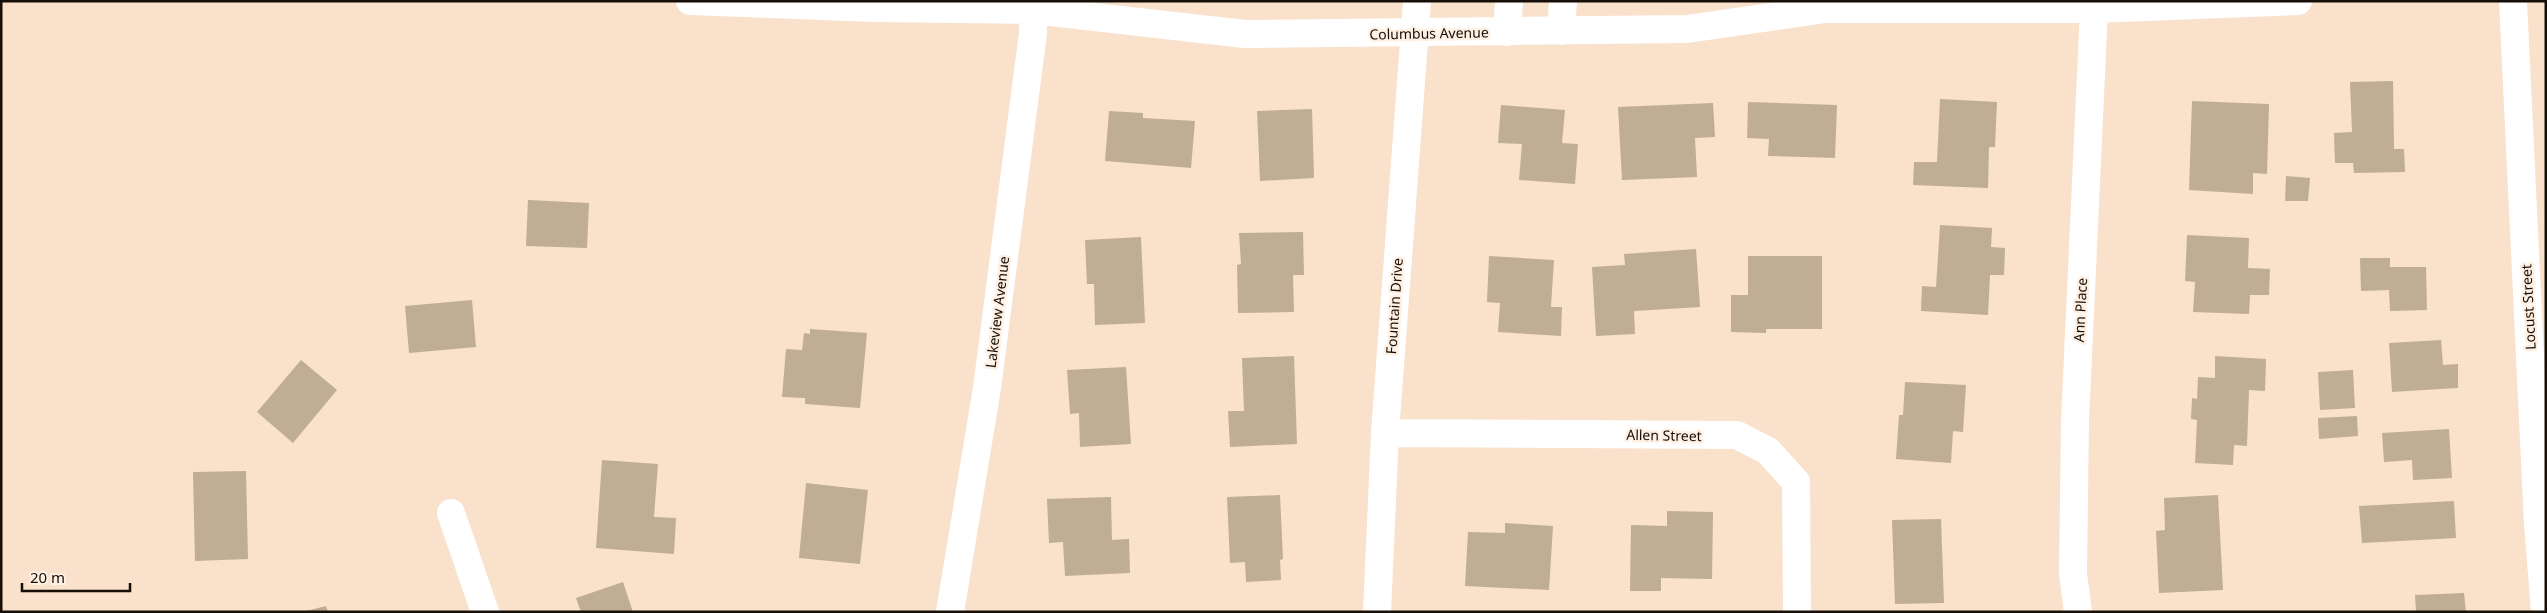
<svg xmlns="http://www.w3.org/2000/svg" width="2547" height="613" font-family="'Noto Sans',sans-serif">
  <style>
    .building { fill: #bfad96 }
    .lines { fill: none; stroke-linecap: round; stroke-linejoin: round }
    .minor { stroke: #fff; stroke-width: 28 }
    .labels { text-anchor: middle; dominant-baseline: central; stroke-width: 5; stroke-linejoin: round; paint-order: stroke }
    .street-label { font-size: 14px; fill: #160e07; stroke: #fff0e4 }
  </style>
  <rect width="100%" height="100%" fill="#f9e1cc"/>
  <path class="building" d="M2393,81L2394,149H2404L2405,172L2354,173L2353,163H2335L2334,133L2352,132L2350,82Z
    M1940,99L1997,102L1995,147H1989L1988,188L1913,185L1914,162H1937Z
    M2192,101L2269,104L2267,174L2253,173V194L2189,190Z
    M1748,102L1837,105L1835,158L1768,156L1769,139L1747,138Z
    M1713,103L1715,137L1695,138L1697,177L1622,180L1618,107Z
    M1501,105L1565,110L1562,143L1578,144L1575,184L1519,180L1522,144L1498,143Z
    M1312,109L1314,178L1260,181L1257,111Z
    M1109,111L1143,113V118L1195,121L1191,168L1105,161Z
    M2286,176L2310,178L2308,201H2285Z
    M528,200L589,203L587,248L526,246Z
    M1940,225L1992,228L1991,247L2005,248L2004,275H1990L1988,315L1921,311L1922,286L1936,287Z
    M1303,232L1304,275H1293L1294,312L1238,313L1237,265L1241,264L1239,233Z
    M2187,235L2249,238L2248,268L2270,269L2269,295H2250L2249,314L2193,312L2195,282L2185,281Z
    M1141,237L1145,323L1095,325L1094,284H1087L1085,240Z
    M1696,249L1700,307L1634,311L1635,334L1596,336L1592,267L1625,265L1624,254Z
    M1489,256L1554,260L1551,307H1562L1561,336L1498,332L1500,303L1487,302Z
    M1748,256H1822V329H1766V333L1731,332V295H1748Z
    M2360,258H2390V267H2426L2427,310L2390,311L2389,290L2361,291Z
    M472,300L476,347L409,353L405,306Z
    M810,329L867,333L860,408L805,404V398L782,397L786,349L802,350L804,333L810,334Z
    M2441,340L2443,365L2458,364V388L2392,392L2389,343Z
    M1294,356L1297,444L1230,447L1228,411H1244L1242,358Z
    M2215,356L2266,359L2265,391L2249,390L2247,446L2234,445L2233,465L2195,463L2197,420L2191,419L2192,398L2197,399L2198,377L2215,378Z
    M301,360L337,390L293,443L257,412Z
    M1126,367L1131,444L1080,447L1079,413L1070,414L1067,370Z
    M2353,370L2355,408L2320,410L2318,372Z
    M1905,382L1966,385L1963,432L1953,431L1951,463L1896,459L1899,415H1903Z
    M2357,416L2358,436L2319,439L2318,418Z
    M2449,429L2452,478L2413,480L2412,460L2384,462L2382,433Z
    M602,460L658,464L654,517L676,518L674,554L596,548Z
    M246,471L248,559L195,561L193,472Z
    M806,483L868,490L860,564L799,558Z
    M1280,495L1283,559L1280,560L1281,580L1246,582L1245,562L1230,563L1227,497Z
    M2218,495L2223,590L2159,593L2156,531L2165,530L2164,498Z
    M1111,497L1112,540L1129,539L1130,573L1065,576L1063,542L1049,543L1047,499Z
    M2454,501L2456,538L2362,543L2359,506Z
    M1667,511L1713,512L1712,579L1661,578V591H1630L1631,525L1667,526Z
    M1941,519L1944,603L1895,604L1892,520Z
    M1505,523L1553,526L1549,590L1465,586L1468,532L1505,533Z
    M623,582L633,612H581L576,598Z
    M2464,593L2466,612H2416L2415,595Z
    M326,606L328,612H307L306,611Z"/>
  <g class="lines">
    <path class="minor" d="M690,1L874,8L1033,10L1245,34L1687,29L1825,9H2094L2298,1
      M2513,1L2538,524L2545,612
      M1561,31L1563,1
      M1507,32L1509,1
      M1385,433L1737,435L1768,451L1796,482L1797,612
      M451,513L485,612
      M950,612L987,388L1033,33V10
      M1377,612L1385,433L1417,1
      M2078,612L2073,574L2075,421L2094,9"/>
  </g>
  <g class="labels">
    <g class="street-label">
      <text transform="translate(1429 33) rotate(-1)">Columbus Avenue</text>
      <text transform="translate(1394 306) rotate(-86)">Fountain Drive</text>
      <text transform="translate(2528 307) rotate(-93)">Locust Street</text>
      <text transform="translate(2080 310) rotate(-87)">Ann Place</text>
      <text transform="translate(997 312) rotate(-83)">Lakeview Avenue</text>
      <text transform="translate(1664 435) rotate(1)">Allen Street</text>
    </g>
  </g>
  <rect width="2547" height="613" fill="none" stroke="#160e07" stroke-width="5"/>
  <path d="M22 583v8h108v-8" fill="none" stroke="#160e07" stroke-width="2.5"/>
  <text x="30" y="583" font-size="15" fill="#160e07" stroke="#fff0e4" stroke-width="4" paint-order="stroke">20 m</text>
</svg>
